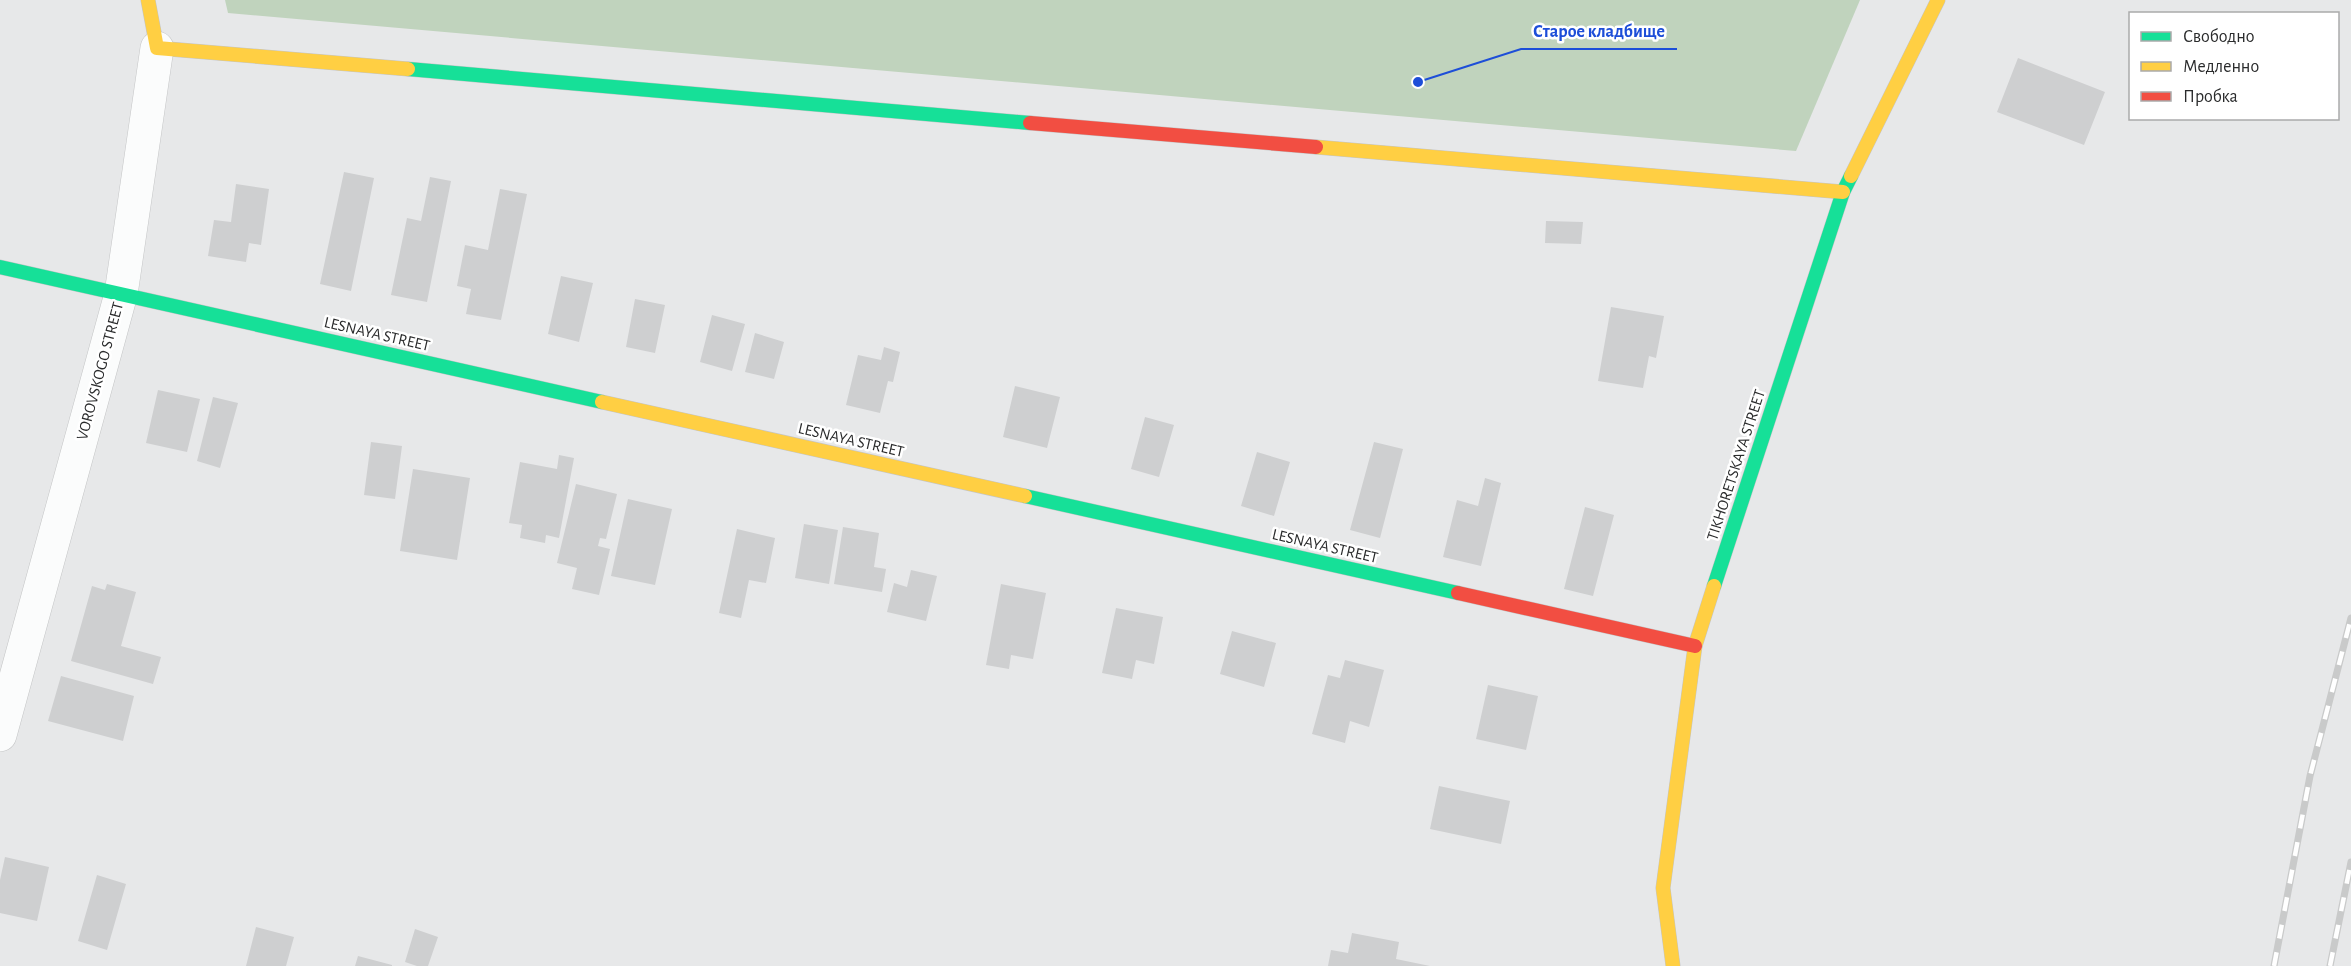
<svg xmlns="http://www.w3.org/2000/svg" width="2351" height="966" font-family="'Alegreya Sans',sans-serif">
  <style>
    .green { fill: #c0d3bd }
    .building { fill: #cecfd0 }
    .lines { fill: none; stroke-linecap: round; stroke-linejoin: round }
    .street-casing { stroke: #c4c5c6; stroke-width: 34 }
    .fast-casing { stroke: #c4c5c6; stroke-width: 15 }
    .slow-casing { stroke: #c4c5c6; stroke-width: 15 }
    .jam-casing { stroke: #c4c5c6; stroke-width: 15 }
    .street { stroke: #fbfcfc; stroke-width: 33 }
    .fast { stroke: #16e098; stroke-width: 14 }
    .slow { stroke: #ffcf43; stroke-width: 14 }
    .jam { stroke: #f24e42; stroke-width: 14 }
    .rail-casing { stroke: #c9caca; stroke-width: 7 }
    .rail { stroke: #fff; stroke-width: 4.5; stroke-dasharray: 14; stroke-linecap: butt }
    .labels { text-anchor: middle; dominant-baseline: central; stroke-width: 5; stroke-linejoin: round; paint-order: stroke }
    .street-label { font-size: 16px; fill: #2a2b2c; stroke: #fff }
    .leader { fill: none; stroke: #1d4ed8; stroke-width: 2 }
    .callout-dot { fill: #1d4ed8; stroke: #fff; stroke-width: 2 }
    .callout-label { font-size: 18px; text-anchor: middle; font-weight: bold; fill: #1d4ed8; stroke: #fff; stroke-width: 5; stroke-linejoin: round; paint-order: stroke }
  </style>
  <rect width="100%" height="100%" fill="#e7e8e9"/>
  <path class="green" d="M225,0H1860L1796,151L228,13Z"/>
  <path class="building" d="M2018,58L2105,92L2084,145L1997,112Z
    M344,172L374,178L351,291L320,284Z
    M430,177L451,181L427,302L391,295L407,218L421,221Z
    M236,184L269,189L261,245L249,243L246,262L208,256L214,220L231,222Z
    M500,189L527,194L501,320L466,314L471,289L457,286L465,245L488,250Z
    M1546,221L1583,222L1581,244L1545,243Z
    M561,276L593,283L579,342L548,334Z
    M635,299L665,305L655,353L626,347Z
    M1611,307L1664,316L1656,358L1649,356L1643,388L1598,381Z
    M712,315L745,324L732,371L700,362Z
    M755,333L784,342L774,379L745,372Z
    M884,347L900,352L893,382L888,381L880,413L846,405L858,355L881,360Z
    M1015,386L1060,397L1047,448L1003,437Z
    M158,390L200,399L187,452L146,443Z
    M213,397L238,403L220,468L197,461Z
    M1145,417L1174,425L1159,477L1131,469Z
    M371,442L402,446L395,499L364,495Z
    M1374,442L1403,449L1380,538L1350,530Z
    M1257,452L1290,462L1274,516L1241,506Z
    M559,455L574,458L559,538L546,535L545,543L520,538L522,525L509,523L520,462L557,469Z
    M413,469L470,478L457,560L400,551Z
    M1485,478L1501,483L1481,566L1443,557L1457,500L1478,506Z
    M576,484L617,494L606,539L600,538L598,546L610,549L599,595L572,589L577,568L557,563Z
    M628,499L672,509L655,585L611,576Z
    M1585,507L1614,515L1593,596L1564,589Z
    M804,524L838,530L829,584L795,578Z
    M843,527L879,533L874,567L886,569L882,592L834,584Z
    M737,529L775,538L766,583L749,580L741,618L719,613Z
    M911,570L937,576L926,621L887,612L894,583L907,587Z
    M107,584L136,592L121,646L161,657L153,684L71,661L92,586L105,590Z
    M1001,584L1046,593L1033,659L1011,655L1009,669L986,665Z
    M1116,608L1163,617L1154,664L1136,660L1132,679L1102,673Z
    M1232,631L1276,643L1264,687L1220,674Z
    M1345,660L1384,670L1369,727L1350,721L1345,743L1312,734L1328,675L1340,678Z
    M61,676L134,696L123,741L48,721Z
    M1488,685L1538,696L1526,750L1476,739Z
    M1439,786L1510,801L1501,844L1430,829Z
    M5,857L49,867L37,921L0,913V880Z
    M97,875L126,884L107,950L78,941Z
    M256,927L294,937L286,966H246Z
    M415,929L438,937L428,966H417L405,962Z
    M1352,933L1399,942L1396,959L1430,966H1328L1331,950L1348,953Z
    M358,956L392,965V966H355Z"/>
  <g class="lines">
    <defs>
      <path id="street" d="M0,735L121,294L157,48"/>
      <path id="fast" d="M408,69L1030,123
        M0,267L602,402
        M1025,496L1458,593
        M1714,586L1843,192L1851,176"/>
      <path id="slow" d="M148,0L157,48L408,69
        M1316,147L1843,192
        M1851,176L1938,0
        M602,402L1025,496
        M1673,966L1663,888L1695,646L1714,586"/>
      <path id="jam" d="M1030,123L1316,147
        M1458,593L1695,646"/>
    </defs>
    <use href="#street" class="street-casing"/>
    <use href="#fast" class="fast-casing"/>
    <use href="#slow" class="slow-casing"/>
    <use href="#jam" class="jam-casing"/>
    <use href="#street" class="street"/>
    <use href="#fast" class="fast"/>
    <use href="#slow" class="slow"/>
    <use href="#jam" class="jam"/>
    <defs>
      <path id="rail" d="M2274,966L2310,776L2351,618
        M2330,966L2351,862"/>
    </defs>
    <use href="#rail" class="rail-casing"/>
    <use href="#rail" class="rail"/>
  </g>
  <g class="labels">
    <g class="street-label">
      <text transform="translate(377 334) rotate(13)">LESNAYA STREET</text>
      <text transform="translate(100 371) rotate(-75)">VOROVSKOGO STREET</text>
      <text transform="translate(851 440) rotate(13)">LESNAYA STREET</text>
      <text transform="translate(1736 465) rotate(-72)">TIKHORETSKAYA STREET</text>
      <text transform="translate(1325 546) rotate(13)">LESNAYA STREET</text>
    </g>
  </g>
  <path class="leader" d="M1418 82L1521 49H1677"/>
  <circle class="callout-dot" cx="1418" cy="82" r="6"/>
  <g class="callout-label">
    <text x="1599" y="37">Старое кладбище</text>
  </g>
  <rect x="2129" y="12" width="210" height="108" fill="#ffffff" stroke="#aaaaab" stroke-width="1.5"/>
  <rect x="2141" y="32" width="30" height="9" fill="#16e098" stroke="#aaaaab" stroke-width="1.5"/>
  <text x="2183" y="42" font-size="18" fill="#2a2b2c">Свободно</text>
  <rect x="2141" y="62" width="30" height="9" fill="#ffcf43" stroke="#aaaaab" stroke-width="1.5"/>
  <text x="2183" y="72" font-size="18" fill="#2a2b2c">Медленно</text>
  <rect x="2141" y="92" width="30" height="9" fill="#f24e42" stroke="#aaaaab" stroke-width="1.5"/>
  <text x="2183" y="102" font-size="18" fill="#2a2b2c">Пробка</text>
</svg>
